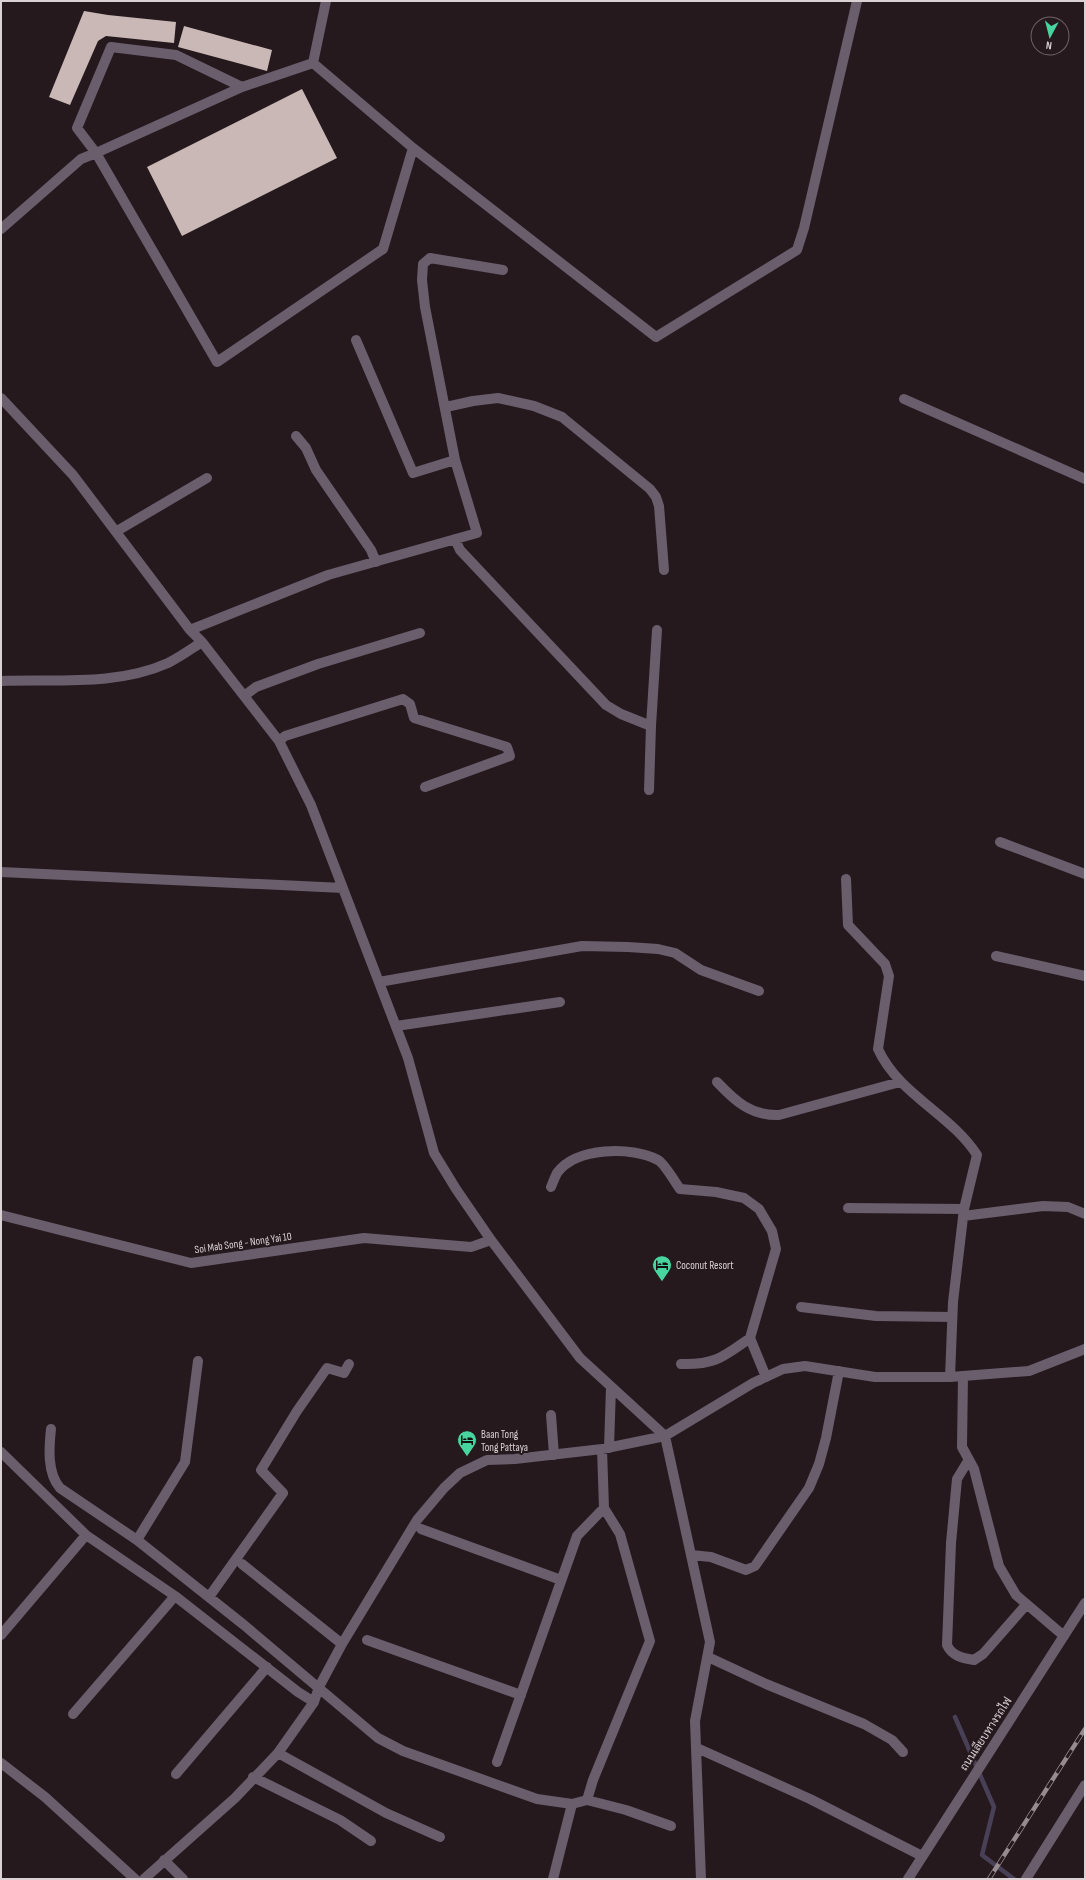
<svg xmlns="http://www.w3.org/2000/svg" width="1086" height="1880" font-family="'Sofia Sans Condensed',Sarabun,sans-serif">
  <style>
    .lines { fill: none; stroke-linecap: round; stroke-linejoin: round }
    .stream { stroke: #474056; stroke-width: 4.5 }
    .building { fill: #c9b8b5 }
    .minor { stroke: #6a5d6c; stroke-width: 10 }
    .rail-casing { stroke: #968b8f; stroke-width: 4.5 }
    .rail { stroke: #25191e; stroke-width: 3; stroke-dasharray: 9; stroke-linecap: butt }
    .labels { text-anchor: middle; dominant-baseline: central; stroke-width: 4; stroke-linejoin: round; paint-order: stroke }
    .street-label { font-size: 11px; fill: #dad1d4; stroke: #25191e }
    .poi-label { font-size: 11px; fill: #dad1d4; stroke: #25191e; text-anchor: start }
  </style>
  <rect width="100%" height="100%" fill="#25191e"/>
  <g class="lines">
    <path class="stream" d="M955,1717L994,1807L982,1855L1014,1879"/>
  </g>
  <path class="building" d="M84,11L108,15L176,22L174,43L106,36L98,41L70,105L49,97Z
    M184,26L272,50L267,71L178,47Z
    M302,89L337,158L182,236L147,167Z"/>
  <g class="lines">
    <path class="minor" d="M326,1L313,63L413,148L656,337L797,250L804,228L857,1
      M242,87L176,55L111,47L77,128L96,153L242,87L313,63
      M1,229L81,159L96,153L217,362L383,249L413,148
      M356,340L413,473L455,460
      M1,398L73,475L190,630L202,642L279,741L311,805L408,1058L434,1153L456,1189L491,1240L580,1358L665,1436L710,1642L695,1721L701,1879
      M904,399L1085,479
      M446,407L473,401L498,398L534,406L562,417L650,489L656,497L659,506L664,570
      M296,436L306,448L316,470L371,550L376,562
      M117,531L207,478
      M455,539L460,550L606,705L621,714L651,726
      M190,630L328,575L477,533L455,460L425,307L422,280L423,264L430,258L503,270
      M1,681C56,679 117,686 168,663C180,657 191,649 202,642
      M244,696L256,687L318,664L420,633
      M279,741L285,736L403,699L410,704L414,718L507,747L510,756L425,787
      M649,790L651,726L657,630
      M1000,842L1085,874
      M1,872L343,888
      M846,879L848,925L885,964L889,976L878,1049C899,1095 951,1114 977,1155L964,1209L953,1302L950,1377
      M996,956L1085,976
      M379,982L582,946L628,947L658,949L675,953L701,970L759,991
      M396,1026L560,1002
      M717,1082C735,1101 751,1116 779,1115L900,1082
      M551,1187C553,1182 555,1177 557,1173C576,1147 632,1146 658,1160C664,1163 675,1182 680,1189L716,1192L744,1198L759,1209L772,1231L776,1249L750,1338L766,1377
      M848,1208L964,1209
      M1,1215L191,1263L364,1238L471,1247L491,1240
      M963,1216L1043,1206L1068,1207L1085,1214
      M801,1307L876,1316L952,1317
      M681,1364C715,1365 723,1357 750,1338
      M963,1376L962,1447L974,1469L999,1566L1016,1595L1064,1636
      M551,1415L554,1455
      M51,1429C49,1448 47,1473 60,1488L137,1540L244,1625L378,1738L403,1751L537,1799L572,1804L587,1800L626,1810L671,1826
      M609,1448L611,1387
      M1,1452L86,1535L175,1596L298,1692L314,1702
      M968,1461L957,1479L951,1543L947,1645C952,1656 962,1658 974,1660L983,1654L1026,1605
      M421,1529L561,1580
      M137,1540L185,1462L198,1361
      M691,1555L711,1557L746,1570L755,1566L809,1488L819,1464L826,1438L839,1371
      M242,1564L342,1644
      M209,1597L283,1493L261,1470L297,1411L327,1368L344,1373L349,1364
      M1,1635L86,1535
      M367,1640L521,1695
      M708,1657L766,1684L864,1724L892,1740L903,1752
      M73,1714L175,1596
      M697,1748L810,1799L922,1856
      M278,1753L386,1813L440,1837
      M497,1762L577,1536L604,1508
      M1,1763L45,1797L135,1879
      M176,1774L267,1667
      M253,1777L340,1820L371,1841
      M587,1800L593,1780L650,1641L620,1534L604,1508L602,1449
      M164,1860L183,1879
      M144,1879L235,1798L278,1753L314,1702L319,1687L342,1644L417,1520L444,1488L460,1473L487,1460L515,1459L602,1449L665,1436L753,1383L783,1369L805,1366L875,1377H950L1029,1371L1085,1349
      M553,1879L572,1804
      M908,1879L1085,1603
      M1026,1879L1085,1785"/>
    <defs>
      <path id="rail" d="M989,1879L1085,1729"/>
    </defs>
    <use href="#rail" class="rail-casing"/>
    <use href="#rail" class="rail"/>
  </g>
  <defs>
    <symbol id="hotel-pin" viewBox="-11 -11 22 30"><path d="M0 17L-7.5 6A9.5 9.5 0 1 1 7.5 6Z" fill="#47d49e" stroke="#25191e"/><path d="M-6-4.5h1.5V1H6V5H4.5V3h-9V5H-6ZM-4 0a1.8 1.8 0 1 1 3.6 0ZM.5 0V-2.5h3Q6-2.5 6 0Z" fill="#111"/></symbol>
  </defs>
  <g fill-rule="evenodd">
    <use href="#hotel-pin" x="651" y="1254" width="22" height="30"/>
    <use href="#hotel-pin" x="456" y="1429" width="22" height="30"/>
  </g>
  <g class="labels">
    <g class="street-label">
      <text transform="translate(243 1243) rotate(-8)">Soi Mab Song - Nong Yai 10</text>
      <text transform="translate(986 1734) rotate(-57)">ถนนเลียบทางรถไฟ</text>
    </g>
    <g class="poi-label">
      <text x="676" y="1265">Coconut Resort</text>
      <text x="481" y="1434">Baan Tong<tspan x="481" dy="13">Tong Pattaya</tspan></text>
    </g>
  </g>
  <rect width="1086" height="1880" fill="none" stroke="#dad1d4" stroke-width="4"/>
  <g transform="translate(1050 36) rotate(187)"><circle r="19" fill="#25191e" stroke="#6d6367"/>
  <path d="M0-3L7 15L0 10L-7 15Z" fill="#47d49e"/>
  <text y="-6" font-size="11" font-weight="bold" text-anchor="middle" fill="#dad1d4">N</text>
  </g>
</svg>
